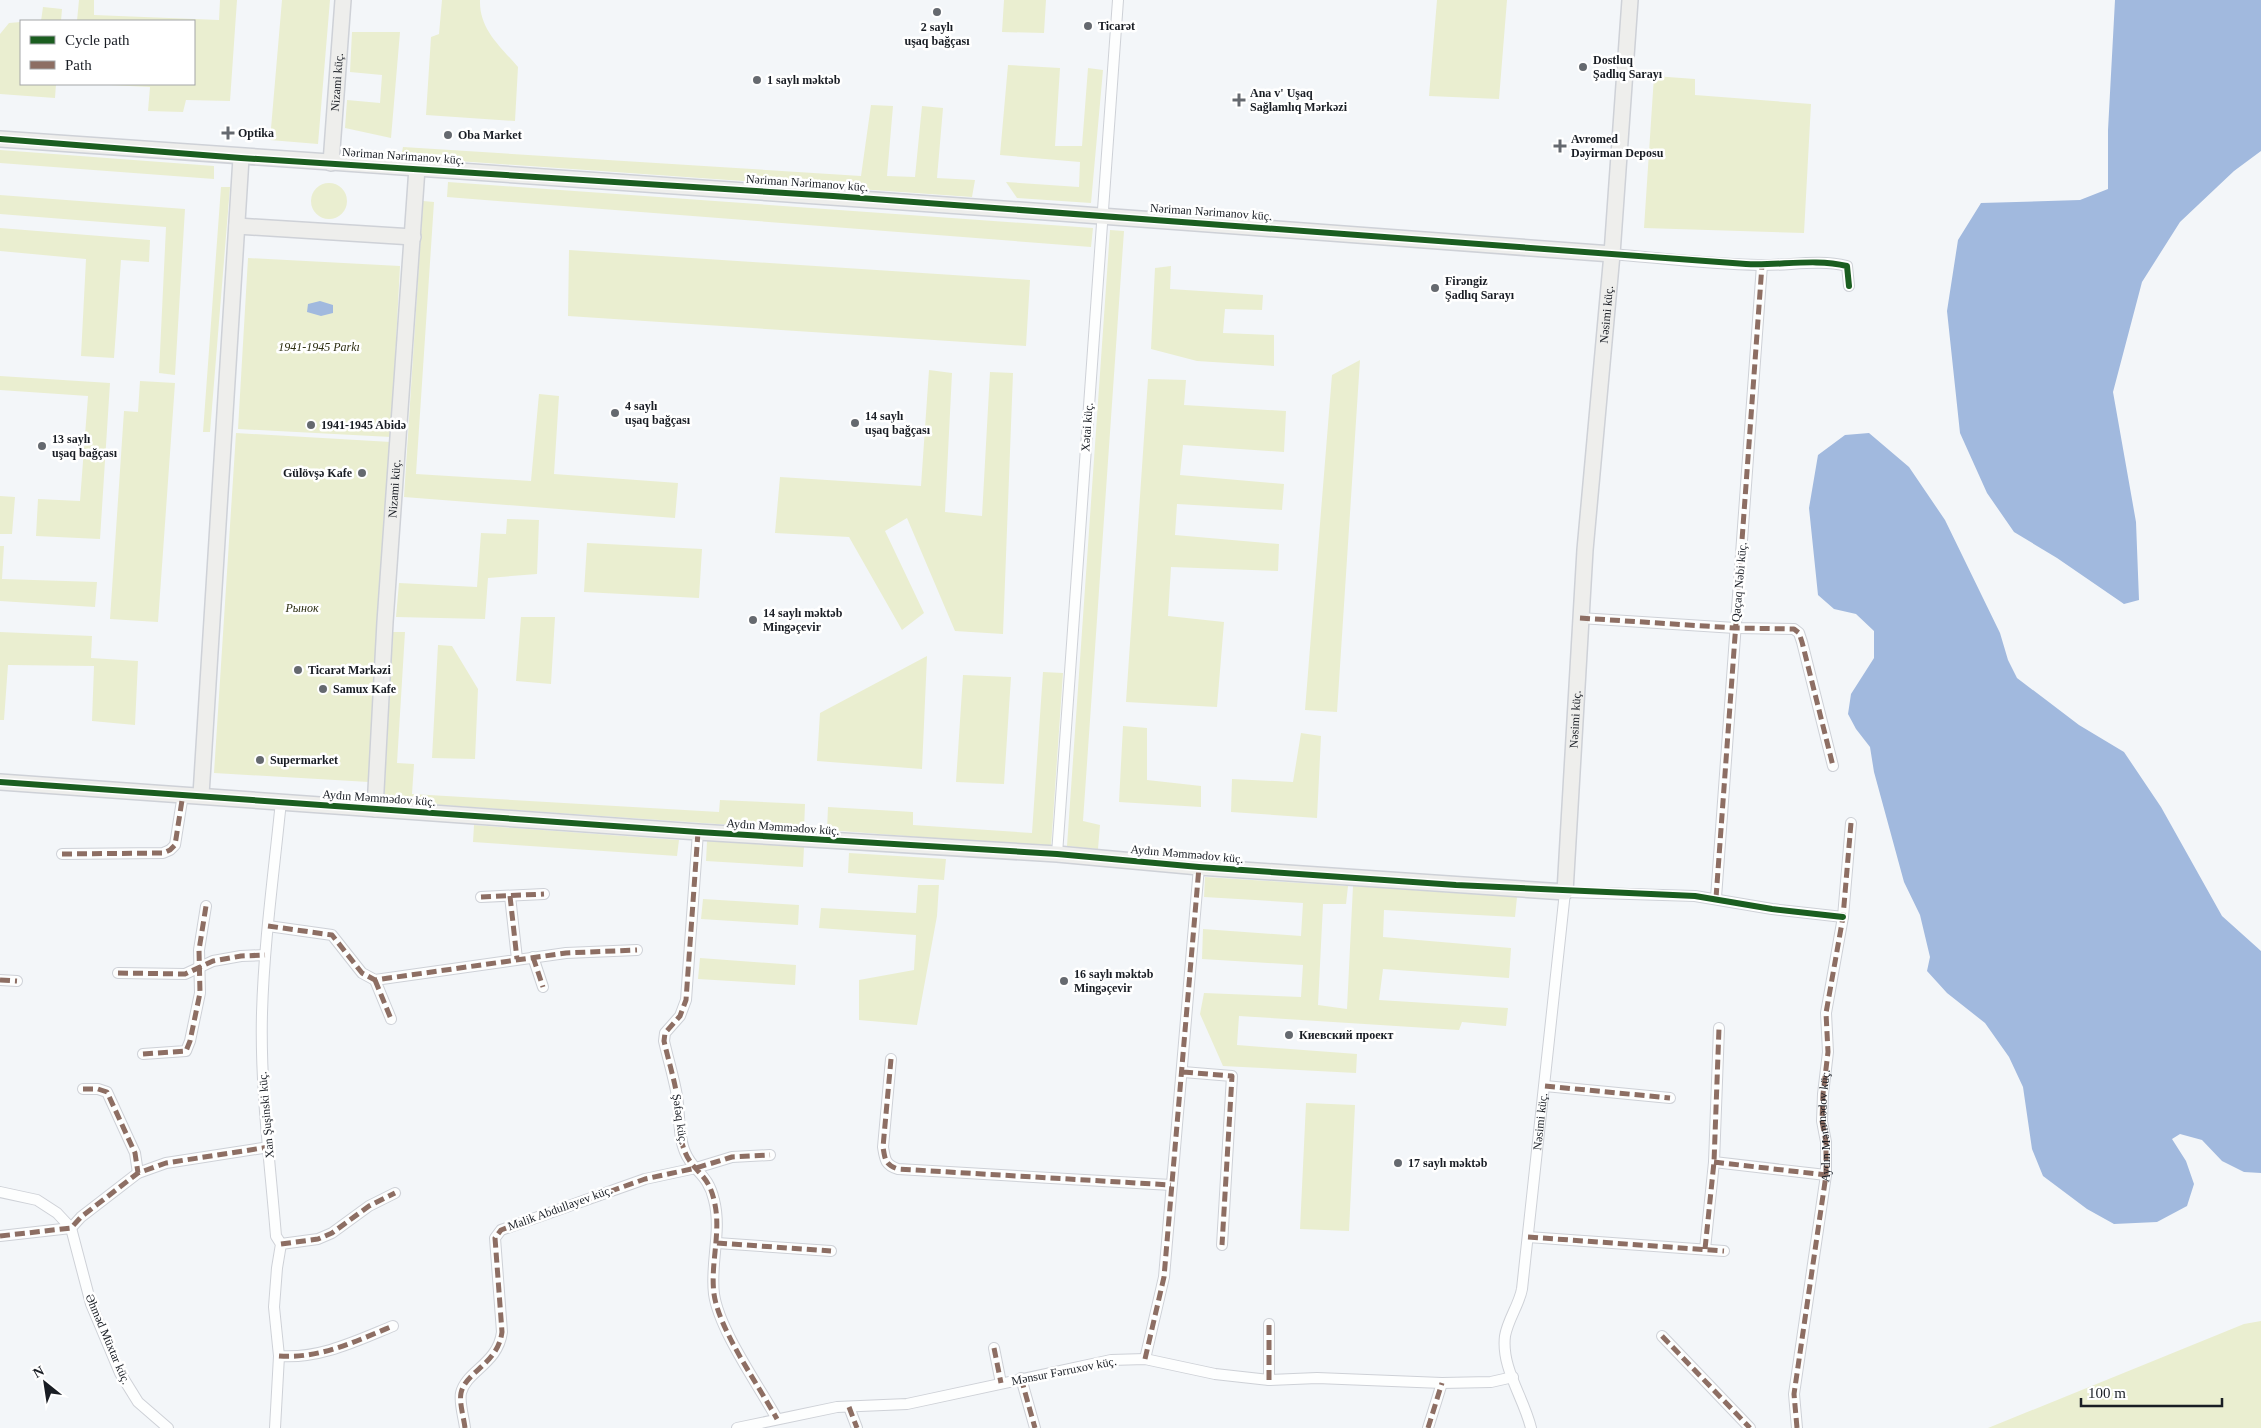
<svg xmlns="http://www.w3.org/2000/svg" width="2261" height="1428" font-family="Georgia,serif">
  <style>
    .green { fill: #eaeed0 }
    .water { fill: #a1b9de }
    .lines { fill: none; stroke-linecap: round; stroke-linejoin: round }
    .street-casing { stroke: #ced1d7; stroke-width: 12 }
    .secondary-casing { stroke: #ced1d7; stroke-width: 18 }
    .street { stroke: #fdfefe; stroke-width: 10 }
    .secondary { stroke: #eeeeec; stroke-width: 15 }
    .quiet { stroke: #8d6e63; stroke-width: 5; stroke-dasharray: 10 5; stroke-linecap: butt }
    .cycleway-casing { stroke: #fff; stroke-width: 9 }
    .cycleway { stroke: #1b5e20; stroke-width: 6 }
    .poi-dot { fill: #65696f; stroke: #fff; stroke-width: 2 }
    .labels { text-anchor: middle; dominant-baseline: central; stroke-width: 5; stroke-linejoin: round; paint-order: stroke }
    .poi-label { font-size: 12px; font-weight: bold; fill: #191d24; stroke: #fff; text-anchor: start }
    .street-label { font-size: 12px; fill: #191d24; stroke: #fff }
    .park-label { font-size: 12px; font-style: italic; fill: #2c2e11; stroke: #fff }
  </style>
  <rect width="100%" height="100%" fill="#f3f6f9"/>
  <path class="green" d="M79,0H94V15L219,20L220,0H237L230,101L186,100L183,112L148,111L150,87L89,84H194V21H77Z
    M282,0H330L318,144L270,140Z
    M442,0H480C479,29 500,46 518,67L515,121L426,115L431,37L439,34Z
    M1004,0H1046L1044,33L1002,32Z
    M1437,0H1507L1499,99L1429,96Z
    M43,7L62,9L61,21H41Z
    M21,22V84H56L55,98L0,94V34L9,23Z
    M352,32H400L391,138L345,128L347,100L380,103L382,75L350,72Z
    M1008,65L1060,68L1055,146H1082L1088,68L1103,70L1091,203L1017,198L1006,182L1079,187L1080,162L1000,155Z
    M1654,76L1695,79V95L1811,104L1804,233L1644,228Z
    M871,105L893,106L887,176L915,177L922,106L943,108L937,178L975,180L972,197L401,157L403,147L861,176Z
    M0,150L214,166V179L0,163Z
    M448,182L1093,228L1091,247L447,197Z
    M311 201a18 18 0 1 1 36 0a18 18 0 1 1-36 0Z
    M221,187H230L210,432H203Z
    M0,195L185,209L175,375L159,373L166,227L0,214Z
    M423,201L434,202L416,474L531,481L539,394L559,396L554,474L678,483L675,518L404,497Z
    M0,228L150,240L149,262L121,260L114,358L81,356L86,259L0,251Z
    M1110,230L1124,231L1083,821L1100,825L1098,849L1067,846Z
    M569,250L1030,280L1026,346L568,316Z
    M248,258L400,266L391,437L238,429Z
    M1171,266L1170,289L1263,295L1262,310L1225,309L1223,333L1274,335V366L1197,361L1151,349L1155,268Z
    M1360,360L1337,712L1305,710L1332,375Z
    M929,370L952,373L945,512L982,516L990,372L1013,373L1003,634L955,631L907,518L885,531L924,613L902,630L849,537L775,533L780,477L921,486Z
    M0,376L110,383L100,539L36,536L38,499L80,501L88,396L0,390Z
    M1148,379L1186,380L1184,405L1286,411L1284,452L1183,445L1180,475L1284,484L1282,510L1177,504L1175,535L1279,544L1278,571L1171,567L1168,616L1224,622L1217,707L1126,702Z
    M140,381L175,383L158,622L110,619L124,411L138,412Z
    M236,433L391,442L369,782L214,773Z
    M0,496L15,497L12,534H0Z
    M507,519L539,520L537,574L488,578L485,619L396,617L399,583L477,587L481,533L506,534Z
    M587,543L702,549L699,598L584,592Z
    M0,546H4L2,579L97,582L95,607L0,601Z
    M521,617H555L551,684L516,681Z
    M0,632L92,636L91,658L138,661L135,725L92,721L94,666L8,665L4,720H0Z
    M393,632H405L397,763L414,764L412,794L719,812L720,800L805,804L804,830L384,801Z
    M438,645L452,646L478,689L475,759L432,758Z
    M927,656L922,769L817,761L820,713Z
    M1043,672L1063,673L1051,847L827,830L828,807L913,812V825L1032,833Z
    M963,675L1011,677L1004,784L956,782Z
    M1123,726L1147,728V780L1201,786V807L1119,802Z
    M1301,733L1321,736L1317,818L1231,812L1232,779L1293,782Z
    M474,825L679,840L677,856L473,842Z
    M707,841L804,847L803,867L706,861Z
    M849,853L946,859L944,880L848,873Z
    M1205,877L1348,886L1346,904H1323L1318,1005L1347,1009L1353,886L1517,897L1515,917L1384,910L1383,937L1511,948L1509,978L1383,969L1379,1000L1508,1008L1506,1026L1462,1022L1459,1030L1239,1016L1237,1045L1357,1054L1356,1073L1223,1066L1200,1014L1204,993L1301,997L1303,965L1202,959L1203,929L1301,936L1303,903L1204,897Z
    M918,885H939L937,916L917,1025L859,1020V980L914,970L916,935L819,928L821,908L916,913Z
    M703,899L799,905L798,925L701,919Z
    M700,958L796,965L795,985L698,979Z
    M1306,1103L1355,1105L1349,1231L1300,1229Z
    M2261,1321V1428H1988L2244,1324Z"/>
  <path class="water" d="M2115,0H2261V151L2234,171L2180,222L2142,282L2113,392L2136,522L2139,600L2124,604L2057,558L2014,532L1987,493L1960,433L1947,311L1958,240L1981,203L2080,200L2108,189V130Z
    M320,301L333,305V313L321,316L307,312L308,304Z
    M1869,433L1909,467L1945,520L2000,633L2008,660L2017,678L2079,725L2124,752L2161,807L2222,916L2261,951V1173L2244,1172L2222,1161L2202,1140L2180,1134L2172,1139L2186,1161L2194,1184L2187,1206L2157,1222L2114,1224L2087,1209L2043,1176L2032,1149L2023,1087L2009,1057L1985,1023L1947,993L1927,971L1930,957L1920,915L1904,882L1874,772L1870,747L1856,729L1848,714L1851,694L1874,658V631L1856,614L1834,609L1818,595L1809,508L1818,455L1845,435Z"/>
  <g class="lines">
    <defs>
      <g id="street">
        <path d="M1612,254C1660,258 1709,264 1758,265C1788,266 1818,259 1847,266L1849,286"/>
        <path d="M1580,618L1735,628L1794,629L1799,633L1802,642L1833,766"/>
        <path d="M698,832L686,1000L680,1016L665,1033L664,1041C668,1059 674,1078 677,1096C680,1114 678,1136 685,1152C693,1172 708,1173 714,1200C722,1231 710,1263 714,1294C719,1330 759,1386 777,1419"/>
        <path d="M62,854L163,853L170,850L175,845L183,794"/>
        <path d="M1057,854L1118,0"/>
        <path d="M510,896L517,959"/>
        <path d="M481,897L544,894"/>
        <path d="M1716,898L1762,265"/>
        <path d="M268,926L332,935L362,973L375,980L566,953L637,950"/>
        <path d="M533,957L543,987"/>
        <path d="M118,973L185,974L213,961L241,956L265,955"/>
        <path d="M0,980L17,981"/>
        <path d="M375,980L391,1019"/>
        <path d="M143,1054L186,1051L190,1041L200,993L199,950L206,906"/>
        <path d="M891,1059L883,1147C885,1159 885,1165 898,1169L1171,1185"/>
        <path d="M1183,1072L1232,1076L1222,1245"/>
        <path d="M1545,1086L1670,1098"/>
        <path d="M83,1089H98L107,1092L135,1153L138,1173"/>
        <path d="M1714,1162L1826,1175"/>
        <path d="M0,1192L37,1200L57,1213L71,1228L91,1304L120,1373L138,1402L168,1428"/>
        <path d="M0,1236L71,1228L81,1217L138,1173L166,1163L269,1147"/>
        <path d="M1528,1237L1724,1251"/>
        <path d="M717,1243L831,1251"/>
        <path d="M281,1244L318,1239L332,1233L369,1206L395,1193"/>
        <path d="M1705,1249L1714,1162L1719,1028"/>
        <path d="M1662,1336L1750,1428"/>
        <path d="M994,1348L1001,1383"/>
        <path d="M279,1356C320,1359 356,1341 393,1326"/>
        <path d="M1145,1359L1164,1277L1199,867"/>
        <path d="M1021,1378L1035,1428"/>
        <path d="M1269,1380V1324"/>
        <path d="M849,1407L857,1428"/>
        <path d="M275,1428L279,1356L274,1307L277,1268L281,1244L276,1236C270,1162 260,1087 262,1013C264,942 274,872 281,801"/>
        <path d="M465,1428C464,1418 459,1403 461,1393C466,1371 498,1364 502,1332L495,1238L501,1230L645,1179L696,1168L732,1157L770,1155"/>
        <path d="M737,1428L837,1407L907,1404L1111,1360L1145,1359L1215,1374L1269,1380L1317,1378L1442,1383L1491,1382L1513,1377"/>
        <path d="M1428,1428L1442,1383"/>
        <path id="s1" d="M1531,1428C1524,1398 1501,1368 1505,1336C1508,1319 1519,1305 1522,1289L1565,892L1695,896L1772,909L1843,917"/>
        <path id="s2" d="M1797,1428L1794,1394L1826,1175V1142L1822,1121L1823,1094L1828,1052L1826,1013L1843,917L1851,823"/>
      </g>
      <g id="secondary">
        <path d="M0,139C537,179 1075,211 1612,254"/>
        <path id="s3" d="M331,163L343,0"/>
        <path d="M237,226L413,237"/>
        <path id="s4" d="M0,782L698,832L1057,854L1199,867L1565,892L1585,550L1612,254L1630,0"/>
        <path d="M201,795L241,158"/>
        <path id="s5" d="M375,809L385,622L417,168"/>
      </g>
    </defs>
    <use href="#street" class="street-casing"/>
    <use href="#secondary" class="secondary-casing"/>
    <use href="#street" class="street"/>
    <use href="#secondary" class="secondary"/>
    <path class="quiet" d="M1580,618L1735,628L1794,629L1799,633L1802,642L1833,766
      M698,832L686,1000L680,1016L665,1033L664,1041C668,1059 674,1078 677,1096C680,1114 678,1136 685,1152C693,1172 708,1173 714,1200C722,1231 710,1263 714,1294C719,1330 759,1386 777,1419
      M62,854L163,853L170,850L175,845L183,794
      M510,896L517,959
      M481,897L544,894
      M1716,898L1762,265
      M268,926L332,935L362,973L375,980L566,953L637,950
      M533,957L543,987
      M118,973L185,974L213,961L241,956L265,955
      M0,980L17,981
      M375,980L391,1019
      M143,1054L186,1051L190,1041L200,993L199,950L206,906
      M891,1059L883,1147C885,1159 885,1165 898,1169L1171,1185
      M1183,1072L1232,1076L1222,1245
      M1545,1086L1670,1098
      M83,1089H98L107,1092L135,1153L138,1173
      M1714,1162L1826,1175
      M0,1236L71,1228L81,1217L138,1173L166,1163L269,1147
      M1528,1237L1724,1251
      M717,1243L831,1251
      M281,1244L318,1239L332,1233L369,1206L395,1193
      M1705,1249L1714,1162L1719,1028
      M1662,1336L1750,1428
      M994,1348L1001,1383
      M279,1356C320,1359 356,1341 393,1326
      M1145,1359L1164,1277L1199,867
      M1021,1378L1035,1428
      M1269,1380V1324
      M849,1407L857,1428
      M465,1428C464,1418 459,1403 461,1393C466,1371 498,1364 502,1332L495,1238L501,1230L645,1179L696,1168L732,1157L770,1155
      M1428,1428L1442,1383
      M1797,1428L1794,1394L1826,1175V1142L1822,1121L1823,1094L1828,1052L1826,1013L1843,917L1851,823"/>
    <defs>
      <path id="cycleway" d="M0,139L241,158L833,196L1746,264C1779,266 1814,258 1847,266L1849,286
        M0,782L698,832L1057,854L1199,867L1456,885L1695,896L1772,909L1843,917"/>
    </defs>
    <use href="#cycleway" class="cycleway-casing"/>
    <use href="#cycleway" class="cycleway"/>
  </g>
  <g class="poi-dot">
    <circle cx="937" cy="12" r="5"/>
    <circle cx="1088" cy="26" r="5"/>
    <circle cx="1583" cy="67" r="5"/>
    <circle cx="757" cy="80" r="5"/>
    <path d="M1236.5 92.5h5v5h5v5h-5v5h-5v-5h-5v-5h5z"/>
    <path d="M225.5 125.5h5v5h5v5h-5v5h-5v-5h-5v-5h5z"/>
    <circle cx="448" cy="135" r="5"/>
    <path d="M1557.5 138.5h5v5h5v5h-5v5h-5v-5h-5v-5h5z"/>
    <circle cx="1435" cy="288" r="5"/>
    <circle cx="615" cy="413" r="5"/>
    <circle cx="855" cy="423" r="5"/>
    <circle cx="311" cy="425" r="5"/>
    <circle cx="42" cy="446" r="5"/>
    <circle cx="362" cy="473" r="5"/>
    <circle cx="753" cy="620" r="5"/>
    <circle cx="298" cy="670" r="5"/>
    <circle cx="323" cy="689" r="5"/>
    <circle cx="260" cy="760" r="5"/>
    <circle cx="1064" cy="981" r="5"/>
    <circle cx="1289" cy="1035" r="5"/>
    <circle cx="1398" cy="1163" r="5"/>
  </g>
  <g class="labels">
    <g class="poi-label">
      <text x="1098" y="26">Ticarət</text>
      <text x="937" y="27" text-anchor="middle">2 saylı<tspan x="937" dy="14">uşaq bağçası</tspan></text>
      <text x="1593" y="60">Dostluq<tspan x="1593" dy="14">Şadlıq Sarayı</tspan></text>
      <text x="767" y="80">1 saylı məktəb</text>
      <text x="1250" y="93">Ana v' Uşaq<tspan x="1250" dy="14">Sağlamlıq Mərkəzi</tspan></text>
      <text x="238" y="133">Optika</text>
      <text x="458" y="135">Oba Market</text>
      <text x="1571" y="139">Avromed<tspan x="1571" dy="14">Dəyirman Deposu</tspan></text>
      <text x="1445" y="281">Firəngiz<tspan x="1445" dy="14">Şadlıq Sarayı</tspan></text>
      <text x="625" y="406">4 saylı<tspan x="625" dy="14">uşaq bağçası</tspan></text>
      <text x="865" y="416">14 saylı<tspan x="865" dy="14">uşaq bağçası</tspan></text>
      <text x="321" y="425">1941-1945 Abidə</text>
      <text x="52" y="439">13 saylı<tspan x="52" dy="14">uşaq bağçası</tspan></text>
      <text x="352" y="473" text-anchor="end">Gülövşə Kafe</text>
      <text x="763" y="613">14 saylı məktəb<tspan x="763" dy="14">Mingəçevir</tspan></text>
      <text x="308" y="670">Ticarət Mərkəzi</text>
      <text x="333" y="689">Samux Kafe</text>
      <text x="270" y="760">Supermarket</text>
      <text x="1074" y="974">16 saylı məktəb<tspan x="1074" dy="14">Mingəçevir</tspan></text>
      <text x="1299" y="1035">Киевский проект</text>
      <text x="1408" y="1163">17 saylı məktəb</text>
    </g>
    <g class="street-label">
      <text stroke="none"><textPath href="#s3" startOffset="81">Nizami küç.</textPath></text>
      <text transform="translate(403 156) rotate(4)">Nəriman Nərimanov küç.</text>
      <text transform="translate(807 183) rotate(4)">Nəriman Nərimanov küç.</text>
      <text transform="translate(1211 212) rotate(4)">Nəriman Nərimanov küç.</text>
      <text stroke="none"><textPath href="#s4" startOffset="2148">Nəsimi küç.</textPath></text>
      <text transform="translate(1087 427) rotate(-86)">Xətai küç.</text>
      <text stroke="none"><textPath href="#s5" startOffset="321">Nizami küç.</textPath></text>
      <text transform="translate(1739 582) rotate(-85)">Qaçaq Nəbi küç.</text>
      <text stroke="none"><textPath href="#s4" startOffset="1742">Nəsimi küç.</textPath></text>
      <text transform="translate(379 798) rotate(4)">Aydın Məmmədov küç.</text>
      <text transform="translate(783 827) rotate(4)">Aydın Məmmədov küç.</text>
      <text transform="translate(1187 854) rotate(5)">Aydın Məmmədov küç.</text>
      <text transform="translate(266 1115) rotate(-95)">Xan Şuşinski küç.</text>
      <text transform="translate(680 1119) rotate(82)">Şəfəq küç.</text>
      <text stroke="none"><textPath href="#s1" startOffset="315">Nəsimi küç.</textPath></text>
      <text stroke="none"><textPath href="#s2" startOffset="305">Aydın Məmmədov küç.</textPath></text>
      <text transform="translate(560 1208) rotate(-20)">Malik Abdullayev küç.</text>
      <text transform="translate(108 1339) rotate(67)">Əhməd Müxtar küç.</text>
      <text transform="translate(1064 1371) rotate(-11)">Mənsur Fərruxov küç.</text>
    </g>
    <g class="park-label">
      <text x="319" y="347">1941-1945 Parkı</text>
      <text x="302" y="608">Рынок</text>
    </g>
  </g>
  <rect x="20" y="20" width="175" height="65" fill="#ffffff" stroke="#a3a5a7"/>
  <rect x="30" y="36" width="25" height="8" fill="#1b5e20" stroke="#a3a5a7"/>
  <text x="65" y="45" font-size="15" fill="#191d24">Cycle path</text>
  <rect x="30" y="61" width="25" height="8" fill="#8d6e63" stroke="#a3a5a7"/>
  <text x="65" y="70" font-size="15" fill="#191d24">Path</text>
  <g transform="translate(45 1383) rotate(330)" stroke="#ffffff" stroke-width="4" paint-order="stroke">
  <path d="M0-4L9 19L0 12L-9 19Z" fill="#191d24"/>
  <text y="-8" font-size="14" font-weight="bold" text-anchor="middle" fill="#191d24">N</text>
  </g>
  <path d="M2081 1398v8h141v-8" fill="none" stroke="#191d24" stroke-width="2.5"/>
  <text x="2088" y="1398" font-size="15" fill="#191d24" stroke="#ffffff" stroke-width="4" paint-order="stroke">100 m</text>
</svg>
